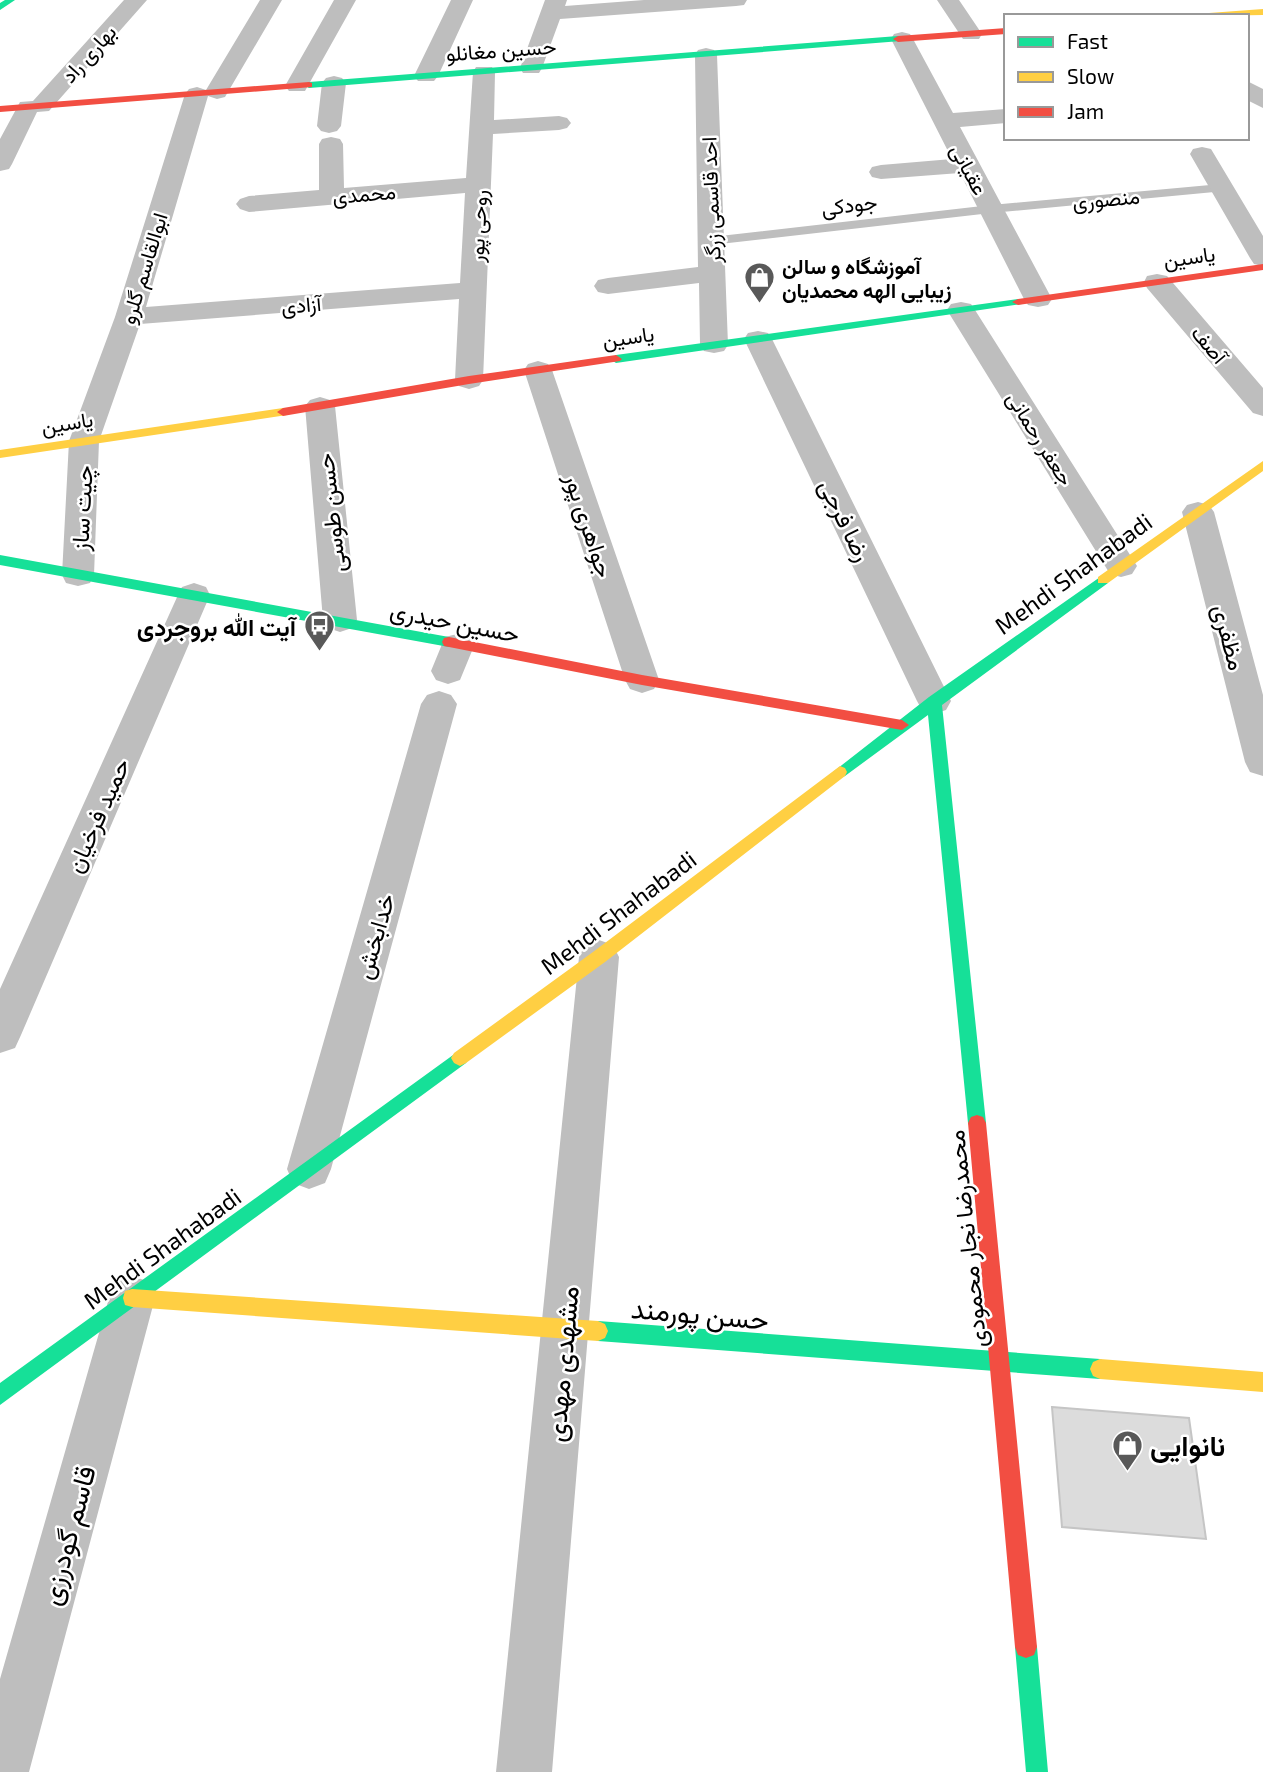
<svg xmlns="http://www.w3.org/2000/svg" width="1263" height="1772" font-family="'Exo 2',Vazirmatn,sans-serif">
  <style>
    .building { fill: #dcdcdc; stroke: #c5c5c5; stroke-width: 2 }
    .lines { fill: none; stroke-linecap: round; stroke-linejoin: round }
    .lane { fill: #bebebe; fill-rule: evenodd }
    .street { fill: #bebebe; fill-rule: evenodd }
    .fast { fill: #16e098; fill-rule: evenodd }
    .slow { fill: #ffcf43; fill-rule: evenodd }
    .jam { fill: #f24e42; fill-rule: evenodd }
    .labels { text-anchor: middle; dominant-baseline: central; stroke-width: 5; stroke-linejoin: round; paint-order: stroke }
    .far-street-label { font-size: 21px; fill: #000; stroke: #fff }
    .far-poi-label { font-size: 21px; font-weight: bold; fill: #000; stroke: #fff; text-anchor: start }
    .street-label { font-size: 24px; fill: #000; stroke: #fff }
    .poi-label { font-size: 24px; font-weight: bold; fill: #000; stroke: #fff; text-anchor: end }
    .near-street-label { font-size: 28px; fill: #000; stroke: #fff }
    .near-poi-label { font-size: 28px; font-weight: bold; fill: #000; stroke: #fff; text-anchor: start }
  </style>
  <rect width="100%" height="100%" fill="#fff"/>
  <path class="building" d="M1052,1407L1189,1418L1206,1539L1062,1527Z"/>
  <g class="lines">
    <path class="lane" d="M1221,184L1225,185V191L991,213L711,245L704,241L711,237L991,205Z"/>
    <path class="street" d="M124,0H147L49,111L37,112L12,164L9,169L0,171V139L20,102L33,101Z
      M260,0H282L225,97L217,99L208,96L146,307L460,283L465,193L249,212L240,209L236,204L240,199L249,196L319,190V144L322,139L331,137L340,139L343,144L344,188L466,178L473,72L476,67H492L495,72L494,120L559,116L567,118L571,123L567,128L559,130L493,134L483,380L479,386L469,389L459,386L455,380L459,299L140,324L99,441L94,575L90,583L78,586L66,583L62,575L69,441L115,317L185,94L189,89L197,87L206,90Z
      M334,0H356L305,91H289L285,86Z
      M451,0H473L438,76L434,81H418L414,76Z
      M545,0H567L565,6L644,0H747L744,5L736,6L560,19L542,68L539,73H523L520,68Z
      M937,0H959L982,34L979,39H963Z
      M902,32L910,34L913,39L953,113L1006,109V123L960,127L1052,299L1048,305L1038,307L1028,305L1024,299L960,173L881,179L872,177L869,172L872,167L881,165L952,159L891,39L894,34Z
      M706,48L714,50L717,55L728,345L724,351L714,353L704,351L700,345L699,283L608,294L598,292L594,286L598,280L608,278L698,267L695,55L698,50Z
      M334,76L342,78L346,83L341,126L337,131L329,133L321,131L317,126L322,83L326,78Z
      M1247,81L1263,89V108L1247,100Z
      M1202,147L1211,149L1214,154L1263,236V266L1254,264L1250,258L1190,154L1193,149Z
      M1157,274L1167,276L1263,388V416L1253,413L1147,288L1144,282L1147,276Z
      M961,302L971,304L975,310L1132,558L1137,566L1132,574L1121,577L1110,574L947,310L951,304Z
      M758,331L768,333L772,339L951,701L946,710L934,714L922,710L917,701L744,339L748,333Z
      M538,361L548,364L552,370L659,680L654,689L642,693L630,689L625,680L524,370L528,364Z
      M320,397L330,400L335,406L357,620L352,628L340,632L328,628L323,620L305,406L310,400Z
      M1198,502L1209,505L1214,512L1263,695V776L1250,772L1245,762L1182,512L1187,505Z
      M194,583L206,587L210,595L21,1035L15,1048L0,1053V989L178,595L182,587Z
      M457,634L469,637L474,646L460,680L448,684L436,680L431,671L445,637Z
      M439,691L451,695L457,704L331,1169L325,1183L309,1189L293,1183L287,1169L421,704L427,695Z
      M599,940L613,945L619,957L552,1772H496L579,957L585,945Z
      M132,1275L148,1282L155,1298L29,1772H0V1679L109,1298L116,1282Z"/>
    <path class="fast" d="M5,0H15L0,10V3Z
      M898,36L901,37V41L309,88L304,85L309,82Z
      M1018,299L1024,302L1022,304L616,363L610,359L616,355Z
      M0,555L449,637L456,642L449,647L0,565Z
      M1103,575L1108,577V583L942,705L986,1123L983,1129L977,1131L971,1129L968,1123L928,715L845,776L840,778L833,772L929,697Z
      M460,1050L466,1053L469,1058L466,1063L0,1405V1383Z
      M598,1321L1100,1359L1107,1362L1110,1369L1107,1376L1100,1379L598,1341L591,1338L588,1331L591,1324Z
      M1026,1636L1034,1639L1037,1647L1048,1772H1026L1015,1647L1018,1639Z"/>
    <path class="slow" d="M1263,9V15L1205,16L1209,13Z
      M283,408L289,412L287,415L0,458V450Z
      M1263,461V471L1108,583H1098V577Z
      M840,766L845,768L847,772L845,776L605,962L466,1063L460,1066L454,1063L451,1058L454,1053L593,952Z
      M132,1289L598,1321L605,1324L608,1331L605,1338L598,1341L132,1307L125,1305L123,1298L125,1291Z
      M1100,1359L1263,1372V1392L1100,1379L1093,1376L1090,1369L1093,1362Z"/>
    <path class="jam" d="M1006,28V34L898,42L893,39L898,36Z
      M309,82L312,83V87L0,112V106Z
      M1263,264V270L1018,305L1012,302L1018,299Z
      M616,355L622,359L620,361L469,384L283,416L277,412L283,408L469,376Z
      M449,637L642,675L902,720L909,725L902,730L642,685L444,646L442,642L444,638Z
      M977,1115L983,1117L986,1123L1037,1647L1034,1655L1026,1658L1018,1655L1015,1647L968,1123L971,1117Z"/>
  </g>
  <defs>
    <symbol id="shop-pin" viewBox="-11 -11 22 30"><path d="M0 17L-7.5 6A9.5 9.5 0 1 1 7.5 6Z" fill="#595959" stroke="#fff"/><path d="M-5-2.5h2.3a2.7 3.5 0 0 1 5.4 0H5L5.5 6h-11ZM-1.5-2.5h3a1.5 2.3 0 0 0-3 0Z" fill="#fff"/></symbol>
    <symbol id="bus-pin" viewBox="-11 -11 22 30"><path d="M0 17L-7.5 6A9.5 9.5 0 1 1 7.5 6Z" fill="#595959" stroke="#fff"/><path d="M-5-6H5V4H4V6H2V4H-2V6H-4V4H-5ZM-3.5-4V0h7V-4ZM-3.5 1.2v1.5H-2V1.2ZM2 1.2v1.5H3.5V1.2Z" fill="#fff"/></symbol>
  </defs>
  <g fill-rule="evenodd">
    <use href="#shop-pin" x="742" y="260" width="35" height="47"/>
    <use href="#bus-pin" x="302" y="608" width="35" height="47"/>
    <use href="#shop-pin" x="1110" y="1428" width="35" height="47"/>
  </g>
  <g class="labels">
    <g class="far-street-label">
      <text transform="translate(501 49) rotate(-4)">حسین مغانلو</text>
      <text transform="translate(88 53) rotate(-48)">بهاری راد</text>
      <text transform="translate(970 169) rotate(62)">عقیانی</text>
      <text transform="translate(364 193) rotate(-5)">محمدی</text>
      <text transform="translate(1106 198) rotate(-5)">منصوری</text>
      <text transform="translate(710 200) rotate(-92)">احد قاسمی زرگر</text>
      <text transform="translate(849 204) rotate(-7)">جودکی</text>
      <text transform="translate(477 226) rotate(-87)">روحی پور</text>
      <text transform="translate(1189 256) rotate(-8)">یاسین</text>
      <text transform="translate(143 268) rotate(-73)">ابوالقاسم گلرو</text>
      <text transform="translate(301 304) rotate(-5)">آزادی</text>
      <text transform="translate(628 336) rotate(-8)">یاسین</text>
      <text transform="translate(1210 344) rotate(50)">آصف</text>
      <text transform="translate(67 422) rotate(-9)">یاسین</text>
      <text transform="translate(1041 438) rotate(58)">جعفر رحمانی</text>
    </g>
    <g class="far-poi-label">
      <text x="782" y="265">آموزشگاه و سالن<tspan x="782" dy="24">زیبایی الهه محمدیان</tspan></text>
    </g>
    <g class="street-label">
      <text transform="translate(81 508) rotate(-87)">چیت ساز</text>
      <text transform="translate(330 513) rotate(-96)">حسن طوسی</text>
      <text transform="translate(846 520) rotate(64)">رضا فرجی</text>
      <text transform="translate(590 525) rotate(72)">جواهری پور</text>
      <text transform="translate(1073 573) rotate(-36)">Mehdi Shahabadi</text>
      <text transform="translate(455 621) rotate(11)">حسین حیدری</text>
      <text transform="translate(1230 637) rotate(75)">مظفری</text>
      <text transform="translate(97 815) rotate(-66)">حمید فرخیان</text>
      <text transform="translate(618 912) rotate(-37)">Mehdi Shahabadi</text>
      <text transform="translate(374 936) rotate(-74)">خدابخش</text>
      <text transform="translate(966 1239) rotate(-96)">محمدرضا نجار محمودی</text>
      <text transform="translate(162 1248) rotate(-36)">Mehdi Shahabadi</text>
    </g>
    <g class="poi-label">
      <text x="296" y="626">آیت الله بروجردی</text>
    </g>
    <g class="near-street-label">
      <text transform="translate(700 1313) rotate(5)">حسن پورمند</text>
      <text transform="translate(561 1364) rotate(-85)">مشهدی مهدی</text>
      <text transform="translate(67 1535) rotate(-75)">قاسم گودرزی</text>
    </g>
    <g class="near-poi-label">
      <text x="1150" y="1445">نانوایی</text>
    </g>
  </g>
  <rect x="1004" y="14" width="245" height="126" fill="#ffffff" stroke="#999999" stroke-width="2"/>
  <rect x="1018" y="37" width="35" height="10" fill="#16e098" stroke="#999999" stroke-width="2"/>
  <text x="1067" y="49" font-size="21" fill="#000000">Fast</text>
  <rect x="1018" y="72" width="35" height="10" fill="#ffcf43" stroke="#999999" stroke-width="2"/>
  <text x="1067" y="84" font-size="21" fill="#000000">Slow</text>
  <rect x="1018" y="107" width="35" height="10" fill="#f24e42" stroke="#999999" stroke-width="2"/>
  <text x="1067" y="119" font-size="21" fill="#000000">Jam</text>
</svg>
